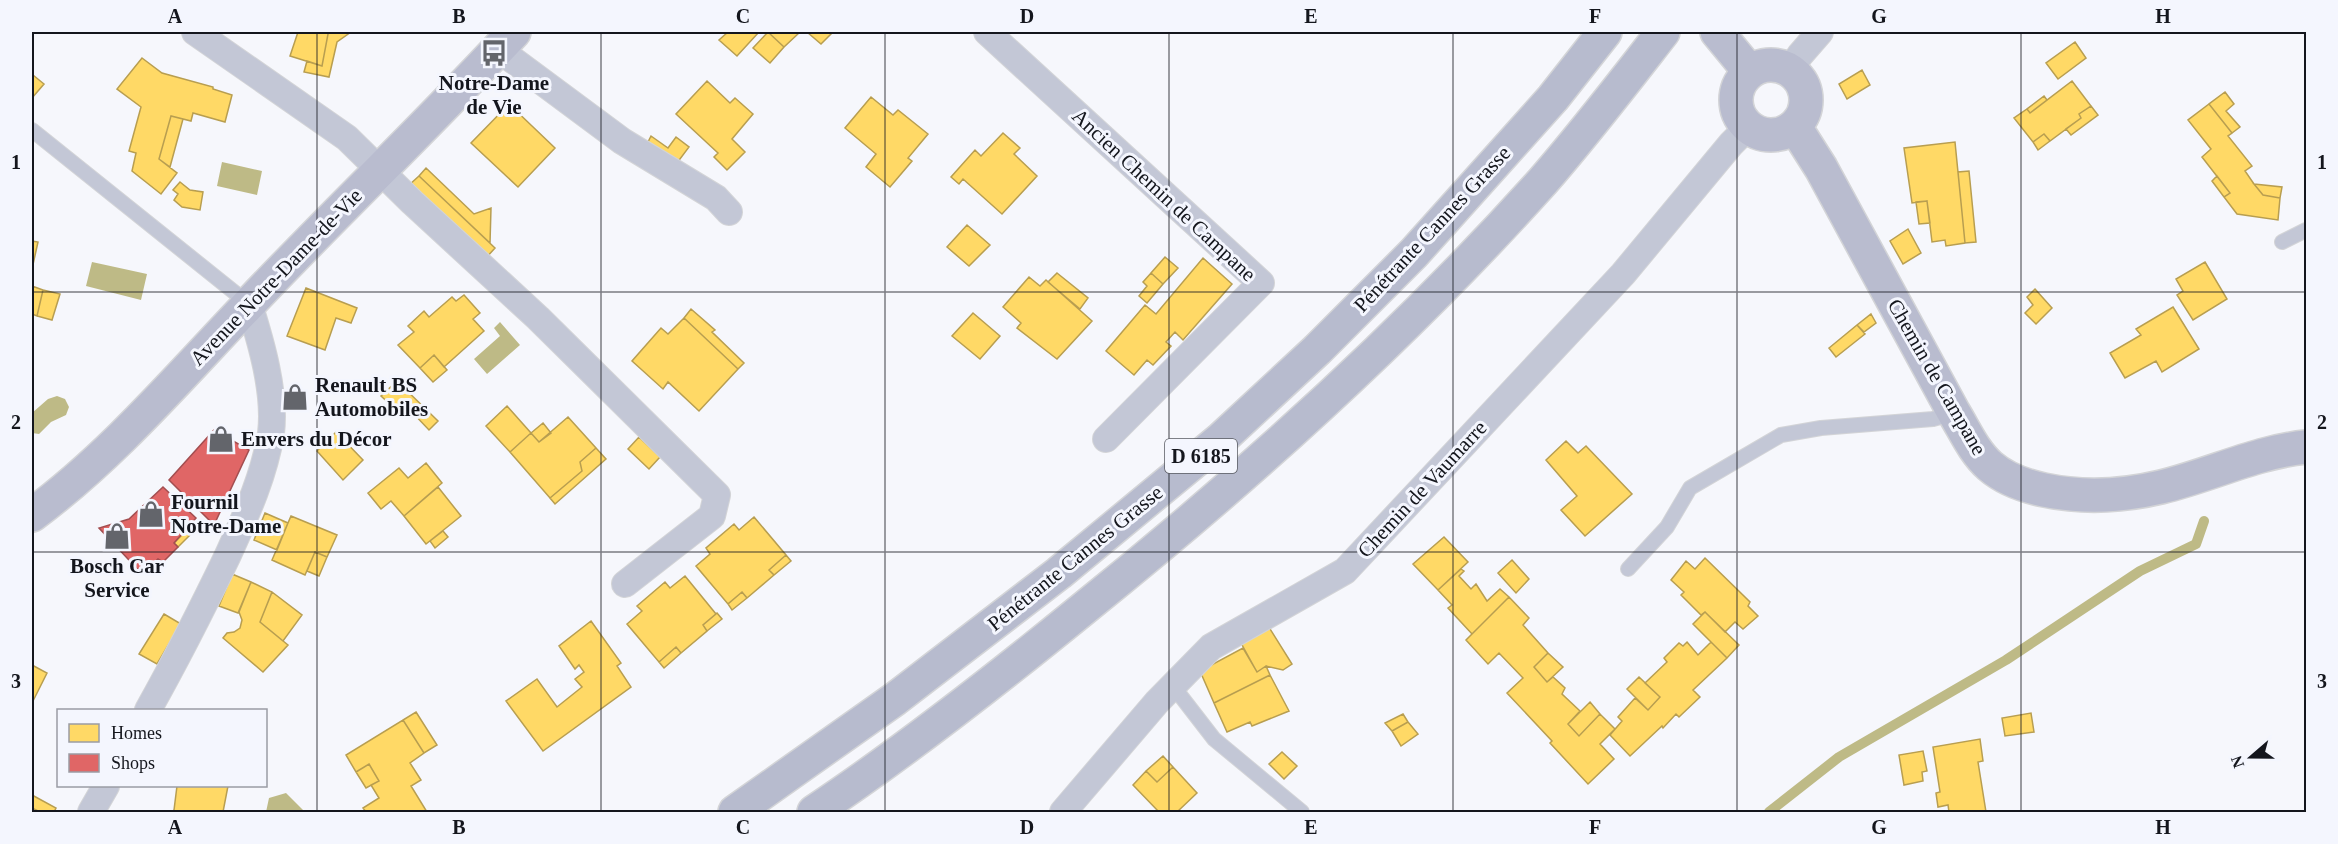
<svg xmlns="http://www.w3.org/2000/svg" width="2338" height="844" font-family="'Times New Roman',serif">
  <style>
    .water { fill: #beba86 }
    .homes { fill: #ffd966; stroke: #b89e50; stroke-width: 1.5 }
    .shops { fill: #e06666; stroke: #a34e50; stroke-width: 1.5 }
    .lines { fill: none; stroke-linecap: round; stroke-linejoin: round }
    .stream { stroke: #beba86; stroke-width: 10 }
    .lane-casing { stroke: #d3d4d7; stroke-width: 16 }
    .street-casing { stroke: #d3d4d7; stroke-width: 28 }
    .secondary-casing { stroke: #d3d4d7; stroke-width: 36 }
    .highway-casing { stroke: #d3d4d7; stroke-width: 36 }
    .lane { stroke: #c3c7d6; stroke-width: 14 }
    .street { stroke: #c3c7d6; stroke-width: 26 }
    .secondary { stroke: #b9bccf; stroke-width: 33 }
    .highway { stroke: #b7bbce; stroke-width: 33 }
    .grid { fill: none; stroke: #14161d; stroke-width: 1.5; stroke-opacity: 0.55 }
    .labels { text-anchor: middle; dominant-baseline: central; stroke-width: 6; stroke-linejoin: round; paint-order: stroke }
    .shield { fill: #f4f6fe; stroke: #575960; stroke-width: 1.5 }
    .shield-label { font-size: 20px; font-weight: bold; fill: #14161d }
    .poi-label { font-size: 21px; font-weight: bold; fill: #14161d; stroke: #f4f6fe; text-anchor: start }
    .street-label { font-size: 21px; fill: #14161d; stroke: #f4f6fe }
    .neatline { fill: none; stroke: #14161d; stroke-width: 2 }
    .grid-label { font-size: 20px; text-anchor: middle; font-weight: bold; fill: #14161d }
  </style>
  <rect width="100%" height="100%" fill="#f6f7fc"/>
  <path class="water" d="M222,162L262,171L257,195L217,186Z
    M92,262L147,274L141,300L86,286Z
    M500,322L520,345L487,374L474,359L500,336L494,328Z
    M57,396L65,399L69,407L66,415L51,422L39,434L32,433V413L48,399Z
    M286,793L304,811L303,812H266L269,798Z"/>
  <path class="homes" d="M298,32H331L328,34L322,66L290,56Z
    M331,32H351L337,42L329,77L304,72L307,61L322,66L328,34Z
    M728,32H759L737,56L719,40Z
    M768,32L784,47L770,63L753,48Z
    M768,32H800L784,47Z
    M807,32H833L821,44Z
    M2075,42L2086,58L2058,79L2046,63Z
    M142,58L162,73L213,87V89L232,95L225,122L193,113L191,121L171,116L159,159L177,173L161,194L132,171L136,153L129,151L141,107L117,89Z
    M1862,70L1870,85L1847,99L1839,84Z
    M33,75L44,84L32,98V76Z
    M707,81L730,103L735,98L753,114L732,139L745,152L727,170L714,157L718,153L676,114Z
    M2072,81L2091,106L2079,114L2081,118L2050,141L2044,134L2033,142L2014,118L2027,109L2030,113Z
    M2225,92L2234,104L2226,111L2240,127L2232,133L2209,104Z
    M2044,96L2047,100L2030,113L2027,109Z
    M871,97L893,115L898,110L928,134L908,158L912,161L890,187L866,167L876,154L845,128Z
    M509,104L555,148L518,187L471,143Z
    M2209,104L2232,133L2228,136L2252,166L2245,171L2254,184L2263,195L2280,198L2278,220L2237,214L2224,197L2230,193L2202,157L2211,149L2188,120Z
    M2091,106L2098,115L2071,135L2066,129L2081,118L2079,114Z
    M171,116L183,119L170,167L159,159Z
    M1003,133L1020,148L1014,154L1037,176L1002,214L963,179L959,184L951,177L975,150L981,156Z
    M2044,134L2050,141L2038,150L2033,142Z
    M651,136L668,148L676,137L689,147L677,163L648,142Z
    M1955,142L1965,243L1946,246L1945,240L1932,242L1927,201L1912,203L1904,148Z
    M426,168L474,214L491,208L490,243L419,176Z
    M1969,171L1976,242L1965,243L1958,172Z
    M419,176L495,248L485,259L408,186Z
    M2217,176L2230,193L2224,197L2212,181Z
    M180,182L190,190L203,192L200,210L182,207L174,200L178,194L173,190Z
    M2254,184L2282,187L2280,198L2263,195Z
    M1927,201L1930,223L1919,224L1916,202Z
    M967,225L990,245L969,266L947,247Z
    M1908,229L1921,253L1903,264L1890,241Z
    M32,241L38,242L32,269Z
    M1165,257L1178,268L1163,284L1151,273Z
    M1203,258L1232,284L1183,340L1175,332L1166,342L1171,346L1153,365L1147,360L1134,375L1106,351L1145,305L1156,314Z
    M2205,262L2227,299L2193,320L2177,295L2183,291L2176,279Z
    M1057,273L1088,298L1080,309L1048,282Z
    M1151,273L1163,284L1147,303L1139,296L1147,286L1143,282Z
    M1029,277L1040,286L1046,280L1092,321L1057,359L1017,328L1021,323L1003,307Z
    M32,286L43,290L37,316L32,314Z
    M306,288L357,308L351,323L336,318L325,350L287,336Z
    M2035,289L2052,308L2036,324L2025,313L2033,305L2027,297Z
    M43,290L60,294L52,320L37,316Z
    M464,295L480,313L473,319L484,331L444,367L434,355L420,368L398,345L414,332L408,326L424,311L429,317L452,297L456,301Z
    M2173,307L2199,349L2162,372L2156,361L2125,378L2110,353L2141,335L2136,329Z
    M691,309L715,330L712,332L744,363L738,369L684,318Z
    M973,313L1000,336L980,359L952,336Z
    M1871,314L1876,323L1864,332L1857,325Z
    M684,318L738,369L699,411L668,382L663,389L632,361L661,328L668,334Z
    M1857,325L1865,334L1836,357L1829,348Z
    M434,355L447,370L433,382L420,368Z
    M397,381L438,421L429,430L411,411L404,417L381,396Z
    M507,406L531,433L510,452L486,426Z
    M568,417L596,448L580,462L582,471L550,498L510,452L531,433L539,442Z
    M543,423L551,433L539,442L531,433Z
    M336,432L363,460L343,480L317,451Z
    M639,437L660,457L649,469L628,449Z
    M1566,441L1578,453L1586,446L1632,494L1585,536L1561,510L1577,496L1546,460Z
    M596,448L606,459L555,504L550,498L582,471L580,462Z
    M426,463L442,483L404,516L391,501L381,509L368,493L399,468L408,478Z
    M438,487L461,516L426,544L404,516Z
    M265,513L288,523L277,550L254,540Z
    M291,516L337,535L327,557L315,552L305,575L272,560Z
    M754,517L786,555L769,570L774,575L747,598L742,592L728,604L696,566L710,554L706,548L734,524L739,530Z
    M191,526L195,530L178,547L174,543Z
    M443,531L448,537L435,548L430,541Z
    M1444,537L1468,562L1438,590L1413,564Z
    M315,552L327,557L319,576L307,571Z
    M786,555L791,561L774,575L769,570Z
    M1705,558L1750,602L1748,606L1758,616L1743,629L1735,622L1725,632L1705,612L1701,615L1681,595L1684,592L1671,580L1686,561L1695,569Z
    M1512,560L1529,579L1516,593L1498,573Z
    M1461,569L1464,571L1459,576L1471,589L1476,584L1487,601L1500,589L1509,597L1472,634L1448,608L1452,605L1438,590Z
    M232,574L251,582L238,613L219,606Z
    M685,576L716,614L703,625L707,631L681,653L676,647L659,662L627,624L642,611L637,606L665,582L670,588Z
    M251,582L272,592L260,622L288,645L263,672L223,638L227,633L234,632L240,628L242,620L239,612Z
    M272,592L302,615L283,641L260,622Z
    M742,592L747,598L732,610L728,604Z
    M1509,597L1529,618L1523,625L1548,653L1534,667L1547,682L1553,677L1565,688L1562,694L1580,711L1568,724L1579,736L1600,714L1615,729L1600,744L1614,759L1588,784L1550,743L1552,741L1507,693L1523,678L1499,653L1488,664L1466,640Z
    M1705,612L1739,645L1727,658L1693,624Z
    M717,613L722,619L707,631L703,625Z
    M164,614L181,624L157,664L139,654Z
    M591,621L621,663L617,666L631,687L543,751L506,701L537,679L557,707L582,687L575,679L584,672L579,665L575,669L559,646Z
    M1267,624L1292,664L1283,670L1266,666L1257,672L1241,643Z
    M1687,642L1698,655L1711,642L1727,658L1693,690L1700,697L1679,717L1676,714L1663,728L1662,726L1630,756L1610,735L1622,721L1618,717L1635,698L1648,710L1660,697L1645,683L1667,662L1664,658L1679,643L1683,646Z
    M676,647L681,653L664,668L659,662Z
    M1243,648L1257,672L1266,666L1270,675L1214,703L1200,671Z
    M1548,653L1563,667L1547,682L1534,667Z
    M32,665L47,673L32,703Z
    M1270,675L1289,711L1252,726L1250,722L1227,732L1214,703Z
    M1639,677L1660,697L1648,710L1627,689Z
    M1590,702L1600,714L1579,736L1568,724Z
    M416,712L437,745L424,753L403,720Z
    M2031,713L2034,732L2005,736L2002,718Z
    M1403,714L1408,722L1392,731L1385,723Z
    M403,720L424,753L410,763L421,780L411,786L427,812H366L363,808L379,798L371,785L379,781L369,764L356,772L346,755Z
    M1408,722L1418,734L1401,746L1392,731Z
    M1980,739L1983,761L1978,762L1986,812H1949L1948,805L1938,807L1936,793L1940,792L1933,747Z
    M1923,751L1927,771L1922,772L1923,781L1904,785L1899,755Z
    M1282,752L1297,766L1284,779L1269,764Z
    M1163,756L1173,767L1157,782L1146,771Z
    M369,764L379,781L366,788L356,772Z
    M1173,767L1197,793L1177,812H1159L1133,785L1146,771L1157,782Z
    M177,786H228L223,812H171L174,810Z
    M32,795L56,808L54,812H40L32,808Z"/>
  <path class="shops" d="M214,430L249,450L214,525L169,480Z
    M163,487L196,518L174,543L178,547L163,562L158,559L142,574L99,528L129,519Z"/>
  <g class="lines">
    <path class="stream" d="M1769,812L1839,757L2006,660L2140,571L2196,544L2204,521"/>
    <defs>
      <path id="lane" d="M32,130L249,304
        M2282,242L2306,230
        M1628,569L1667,527L1690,488L1781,435L1821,428L1933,419L1954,413
        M1173,686L1214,739L1302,812"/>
      <path id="street" d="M195,32L347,138L412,202L538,318L717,495L712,516L625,584
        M987,32L1261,283L1106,439
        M498,49L622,141L716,198L729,212
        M1790,70L1800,55L1820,32
        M148,710C176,660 202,609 227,557C245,517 264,477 271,433C276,393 261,342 249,304
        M91,812L106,786
        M1063,812L1157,702L1211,647L1345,571L1623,274L1731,144L1748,127"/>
      <path id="secondary" d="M1717,32L1750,72
        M1736 100a35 35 0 1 1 70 0a35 35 0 1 1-70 0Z
        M1795,127L1821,168L1954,413C1965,431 1974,452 1990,466C2005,479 2025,486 2044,490C2082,498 2123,496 2161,487C2211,475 2256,452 2306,447
        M32,515C113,455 179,377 249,304C336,212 428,125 514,32"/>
      <path id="highway" d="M735,812L895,699L1059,573L1220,440L1317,350L1414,253L1553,98L1605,32
        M814,812C907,750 996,680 1083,609C1246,478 1403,337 1543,181C1585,133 1624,82 1663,32"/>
    </defs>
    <use href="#lane" class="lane-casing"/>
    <use href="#street" class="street-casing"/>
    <use href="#secondary" class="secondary-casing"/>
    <use href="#highway" class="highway-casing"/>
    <use href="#lane" class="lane"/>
    <use href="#street" class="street"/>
    <use href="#secondary" class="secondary"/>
    <use href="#highway" class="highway"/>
  </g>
  <path class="grid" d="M317,32V812M601,32V812M885,32V812M1169,32V812M1453,32V812M1737,32V812M2021,32V812M32,292H2306M32,552H2306"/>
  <defs>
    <symbol id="bus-bare" viewBox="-9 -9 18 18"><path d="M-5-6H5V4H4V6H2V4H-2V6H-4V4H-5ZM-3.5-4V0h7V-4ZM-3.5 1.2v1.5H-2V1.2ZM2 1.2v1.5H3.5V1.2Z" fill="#63656b" stroke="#f4f6fe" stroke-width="2.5" paint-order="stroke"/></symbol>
    <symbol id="shop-bare" viewBox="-9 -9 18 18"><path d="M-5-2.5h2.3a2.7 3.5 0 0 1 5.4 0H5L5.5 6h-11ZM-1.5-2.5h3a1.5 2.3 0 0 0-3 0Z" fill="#63656b" stroke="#f4f6fe" stroke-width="2.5" paint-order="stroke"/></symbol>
  </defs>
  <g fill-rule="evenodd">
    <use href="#bus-bare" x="475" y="34" width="38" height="38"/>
    <use href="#shop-bare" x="276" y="378" width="38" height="38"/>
    <use href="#shop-bare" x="202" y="420" width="38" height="38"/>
    <use href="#shop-bare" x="132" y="495" width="38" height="38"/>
    <use href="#shop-bare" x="98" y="517" width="38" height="38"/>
  </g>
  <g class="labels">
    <rect class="shield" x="1165" y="439" width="72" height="34" rx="4.5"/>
    <g class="shield-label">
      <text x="1201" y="456">D 6185</text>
    </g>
    <g class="poi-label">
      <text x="494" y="83" text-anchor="middle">Notre-Dame<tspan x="494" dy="24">de Vie</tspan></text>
      <text x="315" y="385">Renault BS<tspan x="315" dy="24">Automobiles</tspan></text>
      <text x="241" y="439">Envers du Décor</text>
      <text x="171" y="502">Fournil<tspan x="171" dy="24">Notre-Dame</tspan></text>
      <text x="117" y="566" text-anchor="middle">Bosch Car<tspan x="117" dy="24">Service</tspan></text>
    </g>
    <g class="street-label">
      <text transform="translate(1164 195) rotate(43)">Ancien Chemin de Campane</text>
      <text transform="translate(1432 229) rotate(-47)">Pénétrante Cannes Grasse</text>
      <text transform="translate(276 277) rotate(-46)">Avenue Notre-Dame-de-Vie</text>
      <text transform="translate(1937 377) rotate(60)">Chemin de Campane</text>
      <text transform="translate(1422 489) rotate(-47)">Chemin de Vaumarre</text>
      <text transform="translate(1075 558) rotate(-39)">Pénétrante Cannes Grasse</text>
    </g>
  </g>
  <rect width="2338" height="844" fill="none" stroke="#f4f6fe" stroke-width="66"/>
  <rect x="57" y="709" width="210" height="78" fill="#f4f6fe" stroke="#9a9ca4" stroke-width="1.5"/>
  <rect x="69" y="724" width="30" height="18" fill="#ffd966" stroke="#9a9ca4" stroke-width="1.5"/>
  <text x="111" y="739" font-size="18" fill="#14161d">Homes</text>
  <rect x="69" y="754" width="30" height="18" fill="#e06666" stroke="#9a9ca4" stroke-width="1.5"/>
  <text x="111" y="769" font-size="18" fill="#14161d">Shops</text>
  <g transform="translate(2251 757) rotate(250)" stroke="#f4f6fe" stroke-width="4.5" paint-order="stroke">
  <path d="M0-4.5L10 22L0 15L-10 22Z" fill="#14161d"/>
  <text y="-9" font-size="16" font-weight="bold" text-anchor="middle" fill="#14161d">N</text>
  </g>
  <rect x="33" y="33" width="2272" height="778" class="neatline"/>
  <g class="grid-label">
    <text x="175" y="23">A</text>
    <text x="459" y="23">B</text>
    <text x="743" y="23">C</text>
    <text x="1027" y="23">D</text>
    <text x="1311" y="23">E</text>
    <text x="1595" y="23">F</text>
    <text x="1879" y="23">G</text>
    <text x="2163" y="23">H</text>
    <text x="16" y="169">1</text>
    <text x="2322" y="169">1</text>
    <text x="16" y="429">2</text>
    <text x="2322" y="429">2</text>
    <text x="16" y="688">3</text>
    <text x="2322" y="688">3</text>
    <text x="175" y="834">A</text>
    <text x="459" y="834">B</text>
    <text x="743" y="834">C</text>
    <text x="1027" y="834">D</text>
    <text x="1311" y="834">E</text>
    <text x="1595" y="834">F</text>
    <text x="1879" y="834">G</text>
    <text x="2163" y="834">H</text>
  </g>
</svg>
